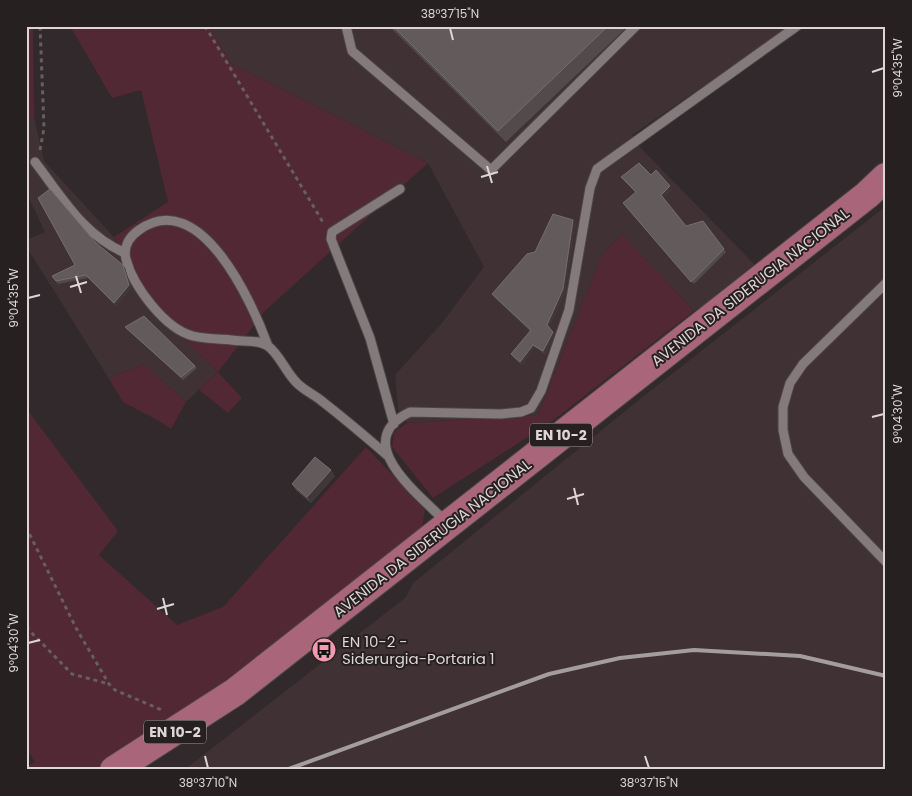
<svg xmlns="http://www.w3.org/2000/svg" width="912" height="796" font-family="Poppins,sans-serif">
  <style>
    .built { fill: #3f3134 }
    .green { fill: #522834 }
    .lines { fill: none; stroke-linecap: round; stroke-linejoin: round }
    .service-casing { stroke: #4c4546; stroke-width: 11 }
    .primary-casing { stroke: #4c4546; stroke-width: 30 }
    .path { stroke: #665f60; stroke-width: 3; stroke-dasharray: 4 4; stroke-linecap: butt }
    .service { stroke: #847a7c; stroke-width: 9 }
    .primary { stroke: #a9667a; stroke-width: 28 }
    .rail { stroke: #a49d9f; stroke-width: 4 }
    .wall { fill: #534a4c }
    .shaded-wall { fill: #3f3739 }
    .building { fill: #625a5b; stroke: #756d6f }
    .ticks { fill: none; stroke: #dcd6d7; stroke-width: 2 }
    .labels { text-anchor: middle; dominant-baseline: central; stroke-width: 4; stroke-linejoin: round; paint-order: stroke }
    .shield { fill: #272021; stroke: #a69fa0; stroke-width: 1 }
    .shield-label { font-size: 14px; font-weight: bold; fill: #dcd6d7 }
    .street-label { font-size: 15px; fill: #dcd6d7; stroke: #272021 }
    .poi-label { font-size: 15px; fill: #dcd6d7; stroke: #272021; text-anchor: start }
    .neatline { fill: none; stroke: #dcd6d7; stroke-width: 2 }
    .ticks-label { font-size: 12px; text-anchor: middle; fill: #dcd6d7 }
  </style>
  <rect width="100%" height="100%" fill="#31292b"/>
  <path class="built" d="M209,26H791L632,135L639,146L759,269L694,311L622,234L602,255L538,415L407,423L398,409L395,375L441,324L484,267L428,163L231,64Z
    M26,117H34L44,161L114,237L136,294L218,372L186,402L143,364L109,379L26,246V240L45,232L26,192Z
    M886,206V770H184L406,597L413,583L645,395Z"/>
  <path class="green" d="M26,26H48L33,29L34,117H26Z
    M70,26H209L231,64L428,163L265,311L218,372L242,398L228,413L199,390L218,372L136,294L114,237L168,202L141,90L112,98Z
    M622,234L694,311L551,422L433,498L392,447L394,432L407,423L538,415L602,255Z
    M143,364L186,402L171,429L159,421L123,402L109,379Z
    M26,408L118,531L99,555L177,625L223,607L366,447L425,509L422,528L140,747L94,770H26V767L35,762L26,748Z"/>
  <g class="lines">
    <defs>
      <path id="service" d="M346,26L352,51L491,170L636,26
        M35,162C62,197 83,235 125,253
        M886,283L803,364L790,383L783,407V430L788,454L804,477L886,562
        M268,346C252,302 200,186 139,230C129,237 123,247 126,259C133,286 165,329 193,336C205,339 219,339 231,340C242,342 258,339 268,346C279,354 286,372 296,382C303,390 315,395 323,402C345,419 366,437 387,455
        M394,424L370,338L331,239L332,232L400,189
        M446,522C420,495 348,442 410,412L501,414L521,412L531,408L541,391L569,310L590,188L597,169L797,26"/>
      <path id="primary" d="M114,770L235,692L867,195L886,177"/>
    </defs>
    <use href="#service" class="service-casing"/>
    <use href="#primary" class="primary-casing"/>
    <path class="path" d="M205,26L324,224
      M40,150L44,128L40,26
      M26,527L76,628L109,684L115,690L164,711
      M26,627L72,674L109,684"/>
    <use href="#service" class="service"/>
    <use href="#primary" class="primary"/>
    <path class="rail" d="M286,770L549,674L620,658L694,650L800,656L886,676"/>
  </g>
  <path class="wall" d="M389,26H628L506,142Z
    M651,175L672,189L663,198L686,226L703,221L726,252L694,284L623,203L636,193L621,177Z
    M575,223L565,292L549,328L555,334L545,354L535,347L522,365L513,357L511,354L530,331L494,297L492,294L535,252Z
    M96,243L125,268L131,288L116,306L88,278L58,284L52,276L75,265Z
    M125,327L195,366L197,368L183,380L128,330Z
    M335,476L311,503L296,490L292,484Z"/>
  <path class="shaded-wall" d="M670,186L672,189L663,198L661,195Z
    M573,220L575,223L565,292L549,328L547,325Z
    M123,265L125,268L131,288L116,306L114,303Z
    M553,332L555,334L545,354L543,351Z
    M533,345L535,347L522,365L520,362Z
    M331,470L335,476L311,503L307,497Z"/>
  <path class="building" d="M393,26H608L498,131Z
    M639,163L651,175L656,170L670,186L661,195L686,226L703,221L724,249L691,282L623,203L636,192L621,177Z
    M50,189L96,243L123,265L129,285L114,303L86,275L56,281L52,276L75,265L38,198Z
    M553,214L573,220L563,289L547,325L553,332L543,351L533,345L520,362L511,354L531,330L492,294L527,254L535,252Z
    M144,316L195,366L181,377L125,327Z
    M315,457L331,470L307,497L292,484Z"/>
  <path class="ticks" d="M450,28L453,40M872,72L884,68M487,166L492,183M481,177L498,172M76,276L81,293M70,287L87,282M28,298L40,295M872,417L884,414M574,488L578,505M567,499L584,494M163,598L167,615M157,609L174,604M28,643L40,640M205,756L208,768M645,756L649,768"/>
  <defs>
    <symbol id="bus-disc" viewBox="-11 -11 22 22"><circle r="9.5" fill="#f19ab1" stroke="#272021"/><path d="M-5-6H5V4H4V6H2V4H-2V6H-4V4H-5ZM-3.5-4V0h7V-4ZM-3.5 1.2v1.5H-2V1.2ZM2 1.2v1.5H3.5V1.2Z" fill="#111"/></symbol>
  </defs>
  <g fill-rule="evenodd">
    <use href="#bus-disc" x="310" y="636" width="28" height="28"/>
  </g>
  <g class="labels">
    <g class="shield">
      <rect x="530" y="423.5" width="62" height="23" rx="4"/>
      <rect x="144" y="720.5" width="62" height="23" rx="4"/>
    </g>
    <g class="shield-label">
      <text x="561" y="435">EN 10-2</text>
      <text x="175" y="732">EN 10-2</text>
    </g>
    <g class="street-label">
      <text transform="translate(750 287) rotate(-38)">AVENIDA DA SIDERUGIA NACIONAL</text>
      <text transform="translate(432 538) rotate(-38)">AVENIDA DA SIDERUGIA NACIONAL</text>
    </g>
    <g class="poi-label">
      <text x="342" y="641">EN 10-2 -<tspan x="342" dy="17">Siderurgia-Portaria 1</tspan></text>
    </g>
  </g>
  <rect width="912" height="796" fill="none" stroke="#272021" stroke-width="55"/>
  <rect x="28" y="28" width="856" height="740" class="neatline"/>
  <g class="ticks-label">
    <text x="450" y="18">38°37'15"N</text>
    <text transform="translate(898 68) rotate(-90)" y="4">9°04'35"W</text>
    <text transform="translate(14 298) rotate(-90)" y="4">9°04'35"W</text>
    <text transform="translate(898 414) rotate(-90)" y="4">9°04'30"W</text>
    <text transform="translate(14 643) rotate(-90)" y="4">9°04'30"W</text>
    <text x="208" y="787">38°37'10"N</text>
    <text x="649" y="787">38°37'15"N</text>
  </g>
</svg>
